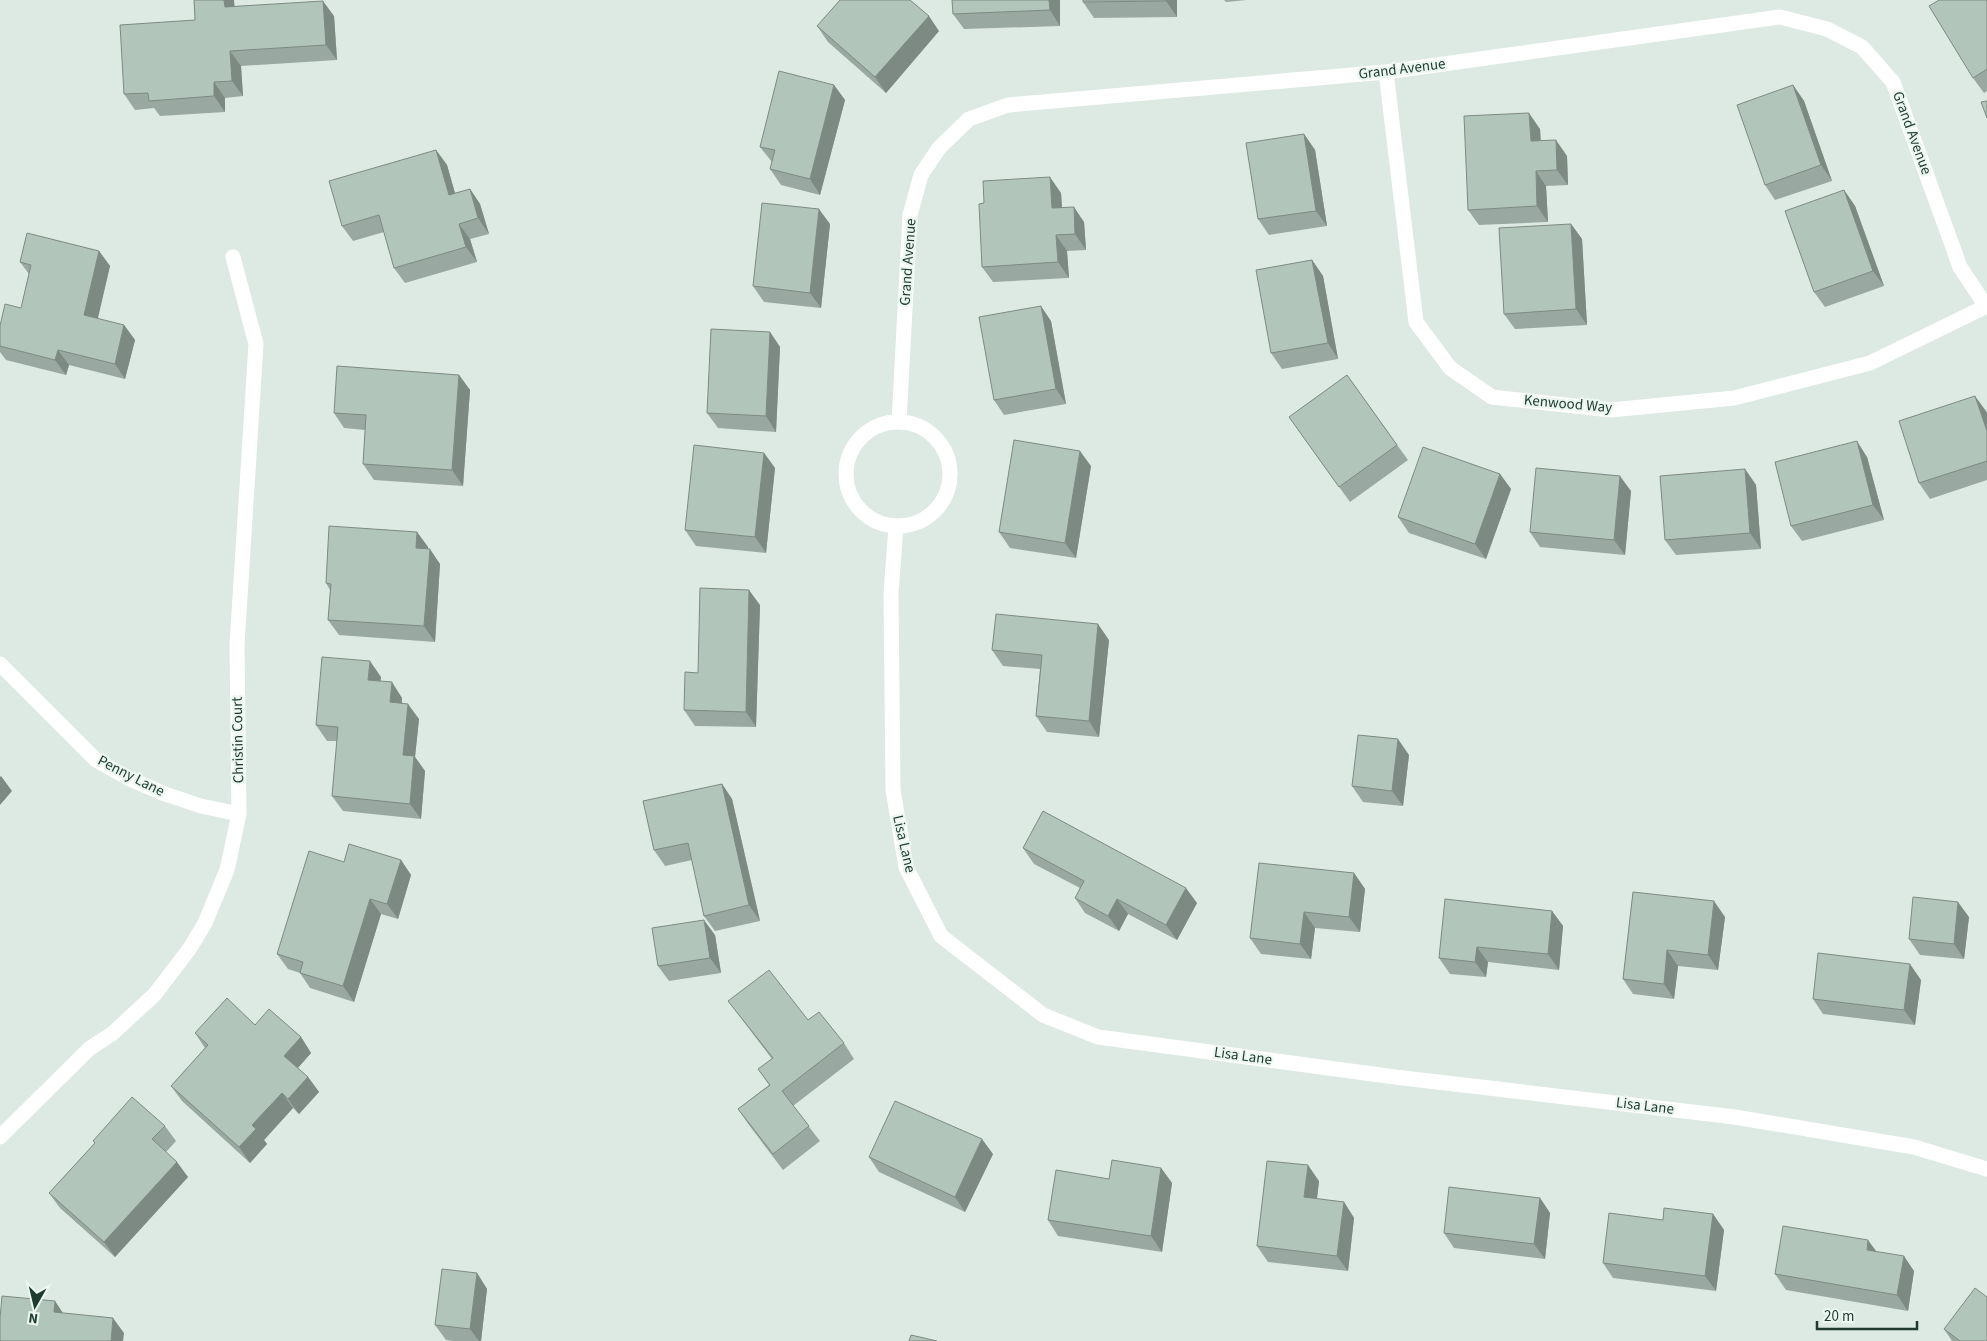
<svg xmlns="http://www.w3.org/2000/svg" width="1987" height="1341" font-family="'Source Sans 3',sans-serif">
  <style>
    .lines { fill: none; stroke-linecap: round; stroke-linejoin: round }
    .minor { stroke: #fff; stroke-width: 15 }
    .wall { fill: #99a9a1 }
    .shaded-wall { fill: #7d8a83 }
    .building { fill: #b2c5bb; stroke: #7d8a83 }
    .labels { text-anchor: middle; dominant-baseline: central; stroke-width: 4.5; stroke-linejoin: round; paint-order: stroke }
    .street-label { font-size: 15px; fill: #1e3b2f; stroke: #edf7f1 }
  </style>
  <rect width="100%" height="100%" fill="#ddeae3"/>
  <g class="lines">
    <path class="minor" d="M1386,72L1416,322L1450,368L1492,397L1611,410L1734,398L1870,363L1987,306
      M899,422L910,215L921,175L939,148L969,119L1008,105L1386,72L1780,17L1827,29L1862,47L1893,82L1960,267L1986,306
      M846 474a52 52 0 1 1 104 0a52 52 0 1 1-104 0Z
      M896,527L891,593L893,790L906,867L941,936L1043,1015L1098,1037L1395,1077L1735,1117L1914,1147L1987,1169
      M0,664L96,760L130,779L165,794L201,806L239,814
      M0,1137L89,1049L113,1033L155,994L190,948L205,923L227,870L239,814L237,645L256,344L233,257"/>
  </g>
  <path class="wall" d="M194,0H234V6L334,16L337,60L241,66L243,96L225,98V112L160,116L154,108L135,110L124,94L195,20Z
    M952,0H1060V26L964,29L953,14Z
    M1083,0H1177V17L1094,18L1083,2Z
    M1224,0H1247L1226,2Z
    M1987,0V91L1984,93L1973,78Z
    M817,26L939,31L886,93L828,42Z
    M834,85L845,100L820,195L781,185L770,169L772,162L760,147Z
    M1793,85L1804,101L1832,181L1775,200L1765,185Z
    M1540,129L1541,141L1567,156L1568,185L1546,186L1548,222L1479,225L1468,210Z
    M1304,134L1315,150L1327,226L1269,235L1258,219Z
    M436,150L447,165L455,193L470,189L480,204L489,234L470,239L477,262L405,283L394,268L384,232L353,241L342,226Z
    M1844,190L1855,206L1884,286L1825,307L1814,292Z
    M1061,193L1062,208L1084,222L1086,250L1067,251L1069,278L993,282L982,267L984,203Z
    M830,224L821,308L764,302L753,286Z
    M1571,224L1582,239L1587,325L1515,329L1504,314Z
    M99,251L110,266L97,319L124,325L135,340L125,379L69,365L66,375L6,360L0,352V326L21,308L29,274L20,262Z
    M1312,260L1323,276L1338,359L1282,369L1271,353Z
    M1051,321L1066,404L1004,415L994,400Z
    M770,332L780,347L776,432L718,428L707,413Z
    M459,375L470,390L463,486L374,480L363,464L365,430L344,428L334,413Z
    M1347,375L1408,460L1350,502L1289,417Z
    M1986,411L1987,413V480L1930,499L1919,483Z
    M764,453L775,468L766,553L696,546L685,530Z
    M1867,457L1884,520L1802,541L1791,526Z
    M1091,466L1076,558L1010,548L999,532Z
    M1745,469L1756,485L1761,549L1676,555L1665,540Z
    M1500,474L1511,489L1486,559L1409,533L1398,517Z
    M1631,491L1625,555L1540,547L1530,532Z
    M417,532L428,547L427,549L440,564L435,642L339,635L328,620L330,590L326,583Z
    M760,605L756,727L695,726L684,710L698,673Z
    M1109,640L1099,737L1047,732L1036,716L1040,669L1003,666L992,650Z
    M381,677L380,681L402,698V703L419,719L415,757L425,771L421,819L343,811L332,796L337,741H327L316,725Z
    M1409,755L1403,806L1363,802L1352,786Z
    M722,784L732,799L760,921L715,931L704,916L692,860L665,866L654,850Z
    M1023,848L1197,903L1177,940L1128,914L1119,931L1085,913L1075,898L1080,888L1034,864Z
    M401,860L411,875L398,919L381,914L354,1002L310,988L300,973L288,969L277,954L344,862Z
    M1354,873L1365,889L1360,932L1315,928L1311,959L1261,954L1250,938Z
    M1633,892L1725,917L1718,970L1678,966L1674,999L1633,994L1623,979Z
    M1552,911L1563,926L1559,970L1488,962L1486,977L1450,974L1439,958Z
    M1969,917L1964,959L1920,955L1909,939Z
    M715,935L721,973L669,981L658,966Z
    M1921,980L1915,1025L1823,1014L1813,999Z
    M728,1001L808,1020L844,1043L854,1059L793,1106L820,1141L783,1170L749,1125L738,1109L769,1085L758,1069L772,1059Z
    M255,1025L301,1037L311,1053L298,1068L308,1077L319,1092L299,1114L293,1108L264,1140L267,1144L250,1163L182,1101L171,1086L205,1048L195,1033Z
    M165,1126L176,1141L166,1152L188,1177L115,1257L60,1208L49,1193L95,1143L93,1141Z
    M993,1154L965,1212L879,1172L869,1157Z
    M1161,1168L1172,1183L1162,1252L1058,1236L1048,1220L1109,1179Z
    M1319,1181L1317,1199L1344,1202L1354,1218L1348,1271L1268,1262L1257,1246Z
    M1540,1198L1550,1213L1545,1259L1454,1248L1444,1233Z
    M1713,1214L1724,1230L1716,1291L1613,1278L1603,1263Z
    M1876,1251L1914,1271L1908,1311L1786,1290L1775,1274Z
    M477,1273L487,1289L481,1341H453L446,1340L435,1325Z
    M1944,1329L1987,1341H1952Z"/>
  <path class="shaded-wall" d="M224,0H234L236,22L225,7Z
    M1049,0H1060V26L1050,10Z
    M1166,0H1177V17L1166,1Z
    M323,1L334,16L337,60L326,45Z
    M929,16L939,31L886,93L875,77Z
    M230,51L241,66L243,96L232,81Z
    M214,82L225,98V112L214,96Z
    M834,85L845,100L820,195L810,179Z
    M1793,85L1804,101L1832,181L1821,165Z
    M1529,113L1540,129L1541,157L1531,141Z
    M1304,134L1315,150L1327,226L1316,211Z
    M1556,140L1567,156L1568,185L1557,170Z
    M436,150L447,165L460,211L449,195Z
    M1536,171L1546,186L1548,222L1537,206Z
    M1050,177L1061,193L1063,224L1052,208Z
    M470,189L480,204L489,234L478,218Z
    M1844,190L1855,206L1884,286L1873,271Z
    M1074,207L1084,222L1086,250L1075,234Z
    M819,209L830,224L821,308L810,293Z
    M459,224L470,239L477,262L466,247Z
    M1571,224L1582,239L1587,325L1576,309Z
    M1056,235L1067,251L1069,278L1058,262Z
    M99,251L110,266L95,331L84,315Z
    M1312,260L1323,276L1338,359L1328,343Z
    M1041,306L1051,321L1066,404L1056,389Z
    M124,325L135,340L125,379L115,364Z
    M770,332L780,347L776,432L766,416Z
    M58,350L69,365L66,375L55,360Z
    M459,375L470,390L463,486L452,470Z
    M1975,396L1986,411L1987,413V431Z
    M1857,441L1867,457L1884,520L1873,505Z
    M1080,451L1091,466L1076,558L1065,543Z
    M764,453L775,468L766,553L755,537Z
    M1745,469L1756,485L1761,549L1750,533Z
    M1500,474L1511,489L1486,559L1475,544Z
    M1620,476L1631,491L1625,555L1614,540Z
    M417,532L428,547L427,563L416,548Z
    M430,549L440,564L435,642L424,626Z
    M749,590L760,605L756,727L746,712Z
    M1098,624L1109,640L1099,737L1089,721Z
    M370,661L381,677L379,696L368,680Z
    M392,682L402,698L401,717L390,702Z
    M408,704L419,719L415,757L425,771L421,819L410,804L403,755Z
    M1398,739L1409,755L1403,806L1392,791Z
    M1,776L12,791L0,805V777Z
    M722,784L732,799L760,921L749,905Z
    M401,860L411,875L398,919L387,904Z
    M1354,873L1365,889L1360,932L1349,917Z
    M1186,888L1197,903L1177,940L1166,925Z
    M370,899L381,914L354,1002L343,986Z
    M1117,899L1128,914L1119,931L1108,916Z
    M1714,901L1725,917L1718,970L1708,955Z
    M1958,902L1969,917L1964,959L1954,944Z
    M1552,911L1563,926L1559,970L1548,954Z
    M1304,912L1315,928L1311,959L1300,944Z
    M704,920L715,935L721,973L710,958Z
    M1477,947L1488,962L1486,977L1475,962Z
    M1667,950L1678,966L1674,999L1664,984Z
    M1910,964L1921,980L1915,1025L1904,1010Z
    M301,1037L311,1053L295,1071L284,1056Z
    M308,1077L319,1092L299,1114L288,1099Z
    M282,1093L293,1108L264,1140L267,1144L250,1163L239,1147L252,1125Z
    M982,1139L993,1154L965,1212L955,1197Z
    M177,1162L188,1177L115,1257L104,1242Z
    M1308,1165L1319,1181L1315,1213L1304,1197Z
    M1161,1168L1172,1183L1162,1252L1151,1236Z
    M1540,1198L1550,1213L1545,1259L1534,1244Z
    M1344,1202L1354,1218L1348,1271L1337,1256Z
    M1713,1214L1724,1230L1716,1291L1705,1276Z
    M1868,1240L1879,1255L1867,1250Z
    M1904,1256L1914,1271L1908,1311L1897,1295Z
    M477,1273L487,1289L481,1341H479L470,1329Z
    M55,1301L65,1316L54,1312Z
    M113,1318L124,1333L123,1341H111Z"/>
  <path class="building" d="M194,0H224L225,7L323,1L326,45L230,51L232,81L214,82V96L149,101L148,93L124,94L120,25L195,20Z
    M840,0H910L929,16L875,77L817,26Z
    M952,0H1049L1050,10L953,14Z
    M1083,0H1166V1L1083,2Z
    M1939,0H1987V69L1973,78L1929,6Z
    M779,71L834,85L810,179L770,169L775,150L760,147Z
    M1793,85L1821,165L1765,185L1737,105Z
    M1987,101V118L1981,102Z
    M1529,113L1531,141L1556,140L1557,170L1536,171L1537,206L1468,210L1464,116Z
    M1304,134L1316,211L1258,219L1246,143Z
    M436,150L449,195L470,189L478,218L459,224L466,247L394,268L379,215L342,226L329,181Z
    M1050,177L1052,208L1074,207L1075,234L1056,235L1058,262L982,267L979,204L984,203L983,181Z
    M1844,190L1873,271L1814,292L1785,211Z
    M762,203L819,209L810,293L753,286Z
    M1571,224L1576,309L1504,314L1499,228Z
    M27,233L99,251L84,315L124,325L115,364L58,350L55,360L0,346V326L5,304L21,308L31,265L20,262Z
    M1312,260L1328,343L1271,353L1256,270Z
    M1041,306L1056,389L994,400L979,317Z
    M711,329L770,332L766,416L707,413Z
    M337,366L459,375L452,470L363,464L366,415L334,413Z
    M1347,375L1397,445L1339,487L1289,417Z
    M1975,396L1987,431V461L1919,483L1899,421Z
    M1014,440L1080,451L1065,543L999,532Z
    M1857,441L1873,505L1791,526L1775,462Z
    M694,445L764,453L755,537L685,530Z
    M1423,447L1500,474L1475,544L1398,517Z
    M1536,468L1620,476L1614,540L1530,532Z
    M1745,469L1750,533L1665,540L1660,476Z
    M329,526L417,532L416,548L430,549L424,626L328,620L331,584L326,583Z
    M700,588L749,590L746,712L684,710L685,672L698,673Z
    M996,614L1098,624L1089,721L1036,716L1042,655L992,650Z
    M322,657L370,661L368,680L392,682L390,702L408,704L403,755L414,756L410,804L332,796L338,727L316,725Z
    M1358,735L1398,739L1392,791L1352,786Z
    M722,784L749,905L704,916L688,843L654,850L643,801Z
    M1043,811L1186,888L1166,925L1117,899L1108,916L1075,898L1084,881L1023,848Z
    M349,844L401,860L387,904L370,899L343,986L300,973L303,962L277,954L309,851L344,862Z
    M1259,863L1354,873L1349,917L1304,912L1300,944L1250,938Z
    M1633,892L1714,901L1708,955L1667,950L1664,984L1623,979Z
    M1913,897L1958,902L1954,944L1909,939Z
    M1445,899L1552,911L1548,954L1477,947L1475,962L1439,958Z
    M704,920L710,958L658,966L652,928Z
    M1818,953L1910,964L1904,1010L1813,999Z
    M769,970L808,1020L819,1012L844,1043L782,1091L809,1126L773,1154L738,1109L770,1085L758,1069L773,1058L728,1001Z
    M227,998L255,1025L269,1009L301,1037L284,1056L308,1077L288,1099L282,1093L252,1125L256,1129L239,1147L171,1086L208,1045L195,1033Z
    M132,1097L165,1126L152,1139L177,1162L104,1242L49,1193L95,1143L93,1141Z
    M895,1101L982,1139L955,1197L869,1157Z
    M1112,1160L1161,1168L1151,1236L1048,1220L1056,1170L1109,1179Z
    M1267,1161L1308,1165L1304,1197L1344,1202L1337,1256L1257,1246Z
    M1449,1187L1540,1198L1534,1244L1444,1233Z
    M1664,1208L1713,1214L1705,1276L1603,1263L1609,1213L1663,1220Z
    M1783,1226L1868,1240L1867,1250L1904,1256L1897,1295L1775,1274Z
    M442,1269L477,1273L470,1329L435,1325Z
    M1975,1288L1987,1297V1341H1960L1944,1329Z
    M2,1296L55,1301L54,1312L113,1318L111,1341H0V1318Z
    M911,1335L937,1341H909Z"/>
  <g class="labels">
    <g class="street-label">
      <text transform="translate(1402 69) rotate(-7)">Grand Avenue</text>
      <text transform="translate(1912 133) rotate(70)">Grand Avenue</text>
      <text transform="translate(908 262) rotate(-86)">Grand Avenue</text>
      <text transform="translate(1568 404) rotate(5)">Kenwood Way</text>
      <text transform="translate(238 740) rotate(-91)">Christin Court</text>
      <text transform="translate(131 776) rotate(27)">Penny Lane</text>
      <text transform="translate(904 844) rotate(77)">Lisa Lane</text>
      <text transform="translate(1243 1056) rotate(8)">Lisa Lane</text>
      <text transform="translate(1645 1106) rotate(7)">Lisa Lane</text>
    </g>
  </g>
  <g transform="translate(35 1306) rotate(188)" stroke="#edf7f1" stroke-width="4" paint-order="stroke">
  <path d="M0-4L9 19L0 12L-9 19Z" fill="#1e3b2f"/>
  <text y="-8" font-size="14" font-weight="bold" text-anchor="middle" fill="#1e3b2f">N</text>
  </g>
  <path d="M1817 1321v8h100v-8" fill="none" stroke="#1e3b2f" stroke-width="2.5"/>
  <text x="1824" y="1321" font-size="15" fill="#1e3b2f" stroke="#edf7f1" stroke-width="4" paint-order="stroke">20 m</text>
</svg>
